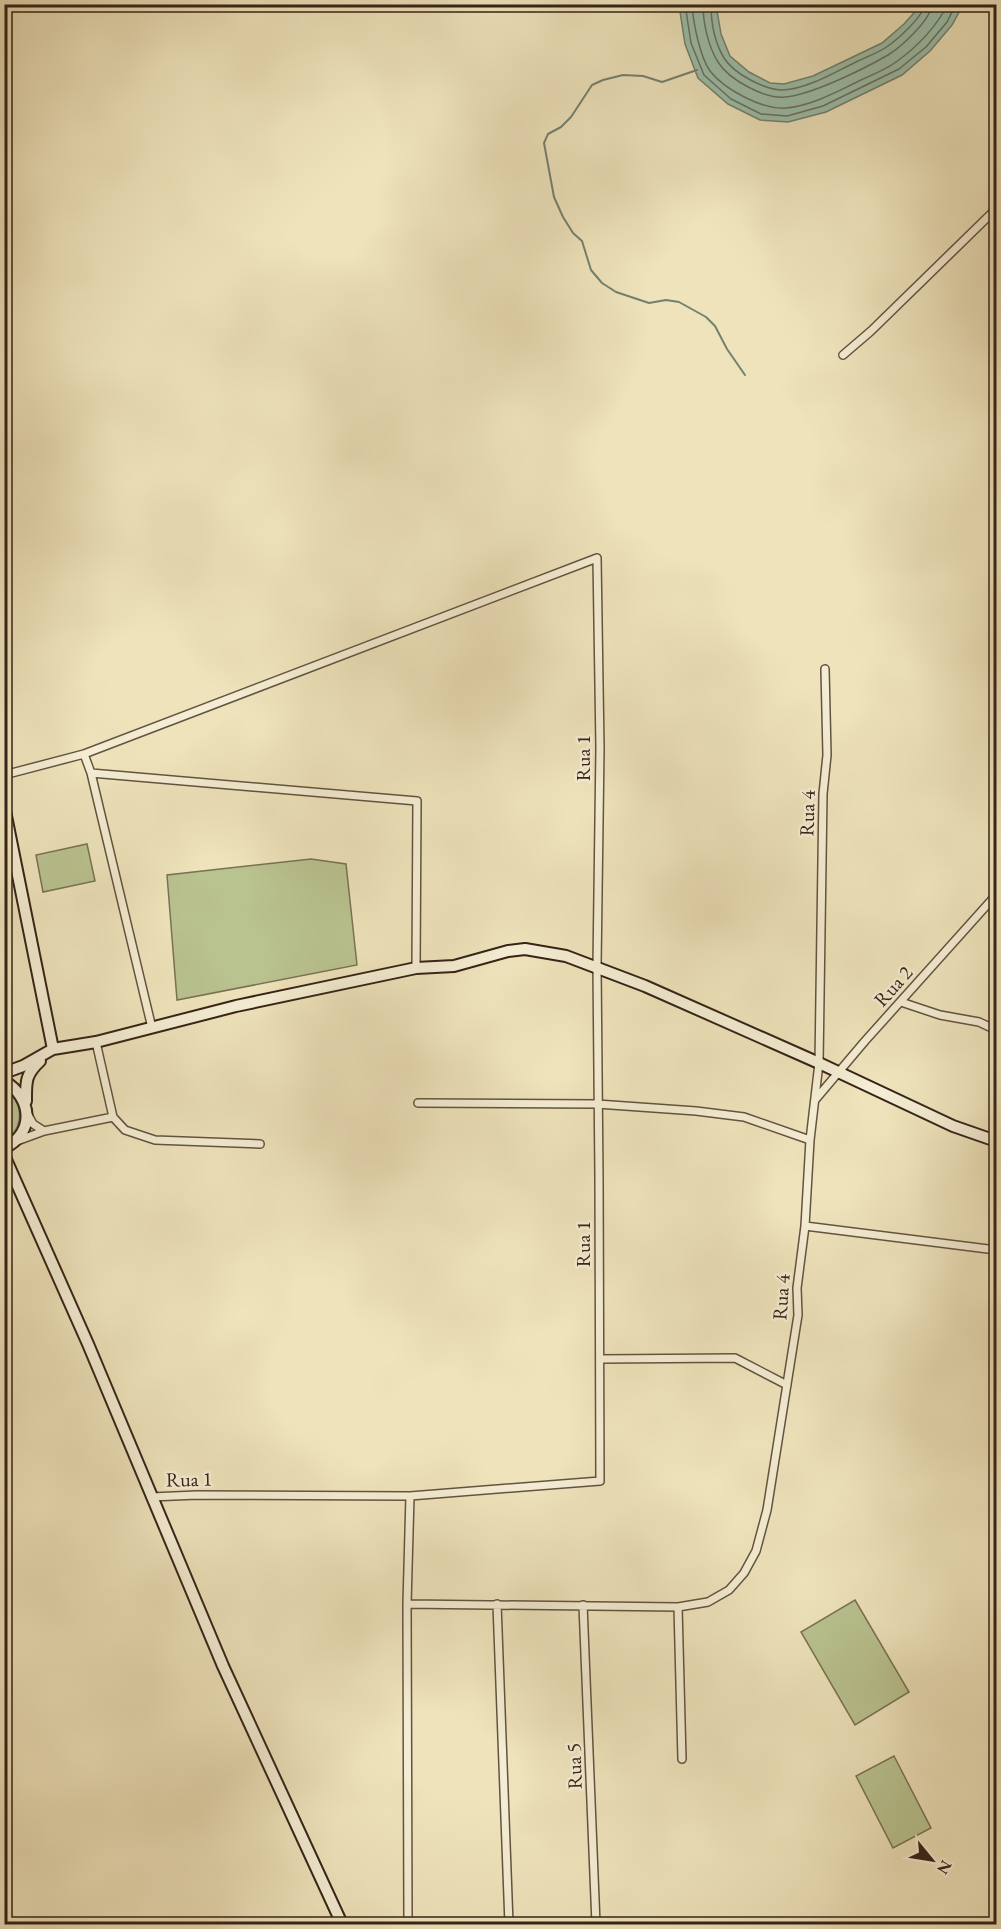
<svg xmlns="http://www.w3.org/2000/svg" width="1001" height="1929" font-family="'EB Garamond',serif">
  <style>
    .green { fill: #b9c390; stroke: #787354; stroke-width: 1.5 }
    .water { fill: #9bbfab; stroke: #738170; stroke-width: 1.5 }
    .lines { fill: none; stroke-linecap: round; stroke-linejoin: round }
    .shore { stroke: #687161; stroke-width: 1.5 }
    .stream { stroke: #738170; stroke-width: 2 }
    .street-casing { stroke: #645340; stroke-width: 10 }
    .secondary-casing { stroke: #362317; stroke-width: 14 }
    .street { stroke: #f4edd3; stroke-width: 7 }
    .secondary { stroke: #f4edd3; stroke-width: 10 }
    .labels { text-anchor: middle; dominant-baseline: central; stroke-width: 5; stroke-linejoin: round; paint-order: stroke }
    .street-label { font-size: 20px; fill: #362317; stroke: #f4edd3 }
  </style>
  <rect width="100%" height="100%" fill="#eee3bb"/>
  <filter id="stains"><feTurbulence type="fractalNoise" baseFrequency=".00333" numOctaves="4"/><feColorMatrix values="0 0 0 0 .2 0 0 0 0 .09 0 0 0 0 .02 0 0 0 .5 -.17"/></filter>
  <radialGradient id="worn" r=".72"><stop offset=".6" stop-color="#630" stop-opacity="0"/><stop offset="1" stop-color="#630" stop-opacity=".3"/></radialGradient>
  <path class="green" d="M87,844L95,881L43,892L36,855Z
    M311,859L346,864L357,965L177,1000L167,875Z
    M4,1089C25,1101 24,1128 5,1141Z
    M855,1600L909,1692L855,1725L801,1632Z
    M894,1756L931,1828L893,1848L856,1776Z"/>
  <path class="water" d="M679,5H716L721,34L730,56L749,72L770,83L784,84L813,76L882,43L904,24L921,5H963L952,25L930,51L902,75L826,112L788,122L760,120L728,104L698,78L685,44Z"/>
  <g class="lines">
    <path class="shore" d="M685,4L691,43L704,75L731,99L761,114L787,116L823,106L899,69L926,47L947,22L956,4
      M692,4C693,22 700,57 710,71C724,89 762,110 786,108C810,106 834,93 855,83C868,76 884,71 896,62C917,47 936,27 948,4
      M703,4C703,23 708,46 718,62C729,80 765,99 785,97C811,95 864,69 888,55C901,47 931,20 932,4
      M711,4C711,22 715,43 724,58C734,74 765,90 783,90C807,89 835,72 856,62C865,57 876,54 885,48C896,41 923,17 925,4"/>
    <path class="stream" d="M697,70L662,82L643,76L623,75L603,80L592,85L571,117L561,127L548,134L544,143L554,197L563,217L573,233L582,241L591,270L602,283L616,292L649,303L666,300L679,302L706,317L715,326L727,349L745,375"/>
    <defs>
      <path id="street" d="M843,355L871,331L996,209
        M84,754L91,773L152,1028
        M91,773L417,801L416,968
        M4,775L84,754L597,558L600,748L597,966L599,1178L600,1481L410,1496L197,1495L151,1497
        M901,1002L940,1015L979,1022L996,1030
        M96,1042L113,1117L125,1130L155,1140L260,1144
        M815,1100L865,1041L996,895
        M418,1103L597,1104L696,1111L744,1117L810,1140
        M27,1113L33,1124L44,1131
        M17,1141L44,1131L113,1117
        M805,1226L996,1250
        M600,1359L735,1358L787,1385
        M407,1604L678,1607L708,1602L729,1590L744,1573L756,1551L767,1510L798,1315L797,1288L805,1226L810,1140L819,1063L823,794L827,755L825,669
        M497,1604L509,1924
        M583,1605L596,1924
        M678,1607L682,1759
        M408,1924L407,1604L410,1496"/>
      <path id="secondary" d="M4,806L53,1049
        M4,1073L23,1066L53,1049L96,1042L236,1006L416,968L454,966L508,951L525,949L566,956L645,986L819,1063L953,1126L996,1141
        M4,1081C32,1097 36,1133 4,1148
        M26,1101C26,1082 25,1075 40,1061
        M4,1155L88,1344L223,1666L342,1924"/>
    </defs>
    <use href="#street" class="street-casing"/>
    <use href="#secondary" class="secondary-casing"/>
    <use href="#street" class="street"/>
    <use href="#secondary" class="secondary"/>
  </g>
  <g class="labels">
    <g class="street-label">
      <text transform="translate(583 758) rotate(-90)">Rua 1</text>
      <text transform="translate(807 813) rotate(-88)">Rua 4</text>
      <text transform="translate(893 986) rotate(-48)">Rua 2</text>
      <text transform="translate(583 1244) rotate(-90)">Rua 1</text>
      <text transform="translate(781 1297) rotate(-86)">Rua 4</text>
      <text transform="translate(189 1479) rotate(-1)">Rua 1</text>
      <text transform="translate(574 1766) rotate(-92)">Rua 5</text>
    </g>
  </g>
  <rect width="1001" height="1929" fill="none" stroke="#eee3bb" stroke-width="24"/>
  <rect x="6" y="6" width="989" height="1917" fill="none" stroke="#362317" stroke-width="3"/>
  <rect x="12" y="12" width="977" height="1905" fill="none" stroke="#362317" stroke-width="1.5"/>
  <g transform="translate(932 1860) rotate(120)" stroke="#f4edd3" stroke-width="4.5" paint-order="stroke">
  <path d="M0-4.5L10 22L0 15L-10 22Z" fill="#362317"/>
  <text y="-9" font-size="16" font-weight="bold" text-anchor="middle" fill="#362317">N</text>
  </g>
  <rect width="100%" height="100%" filter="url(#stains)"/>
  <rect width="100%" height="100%" fill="url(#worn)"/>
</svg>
